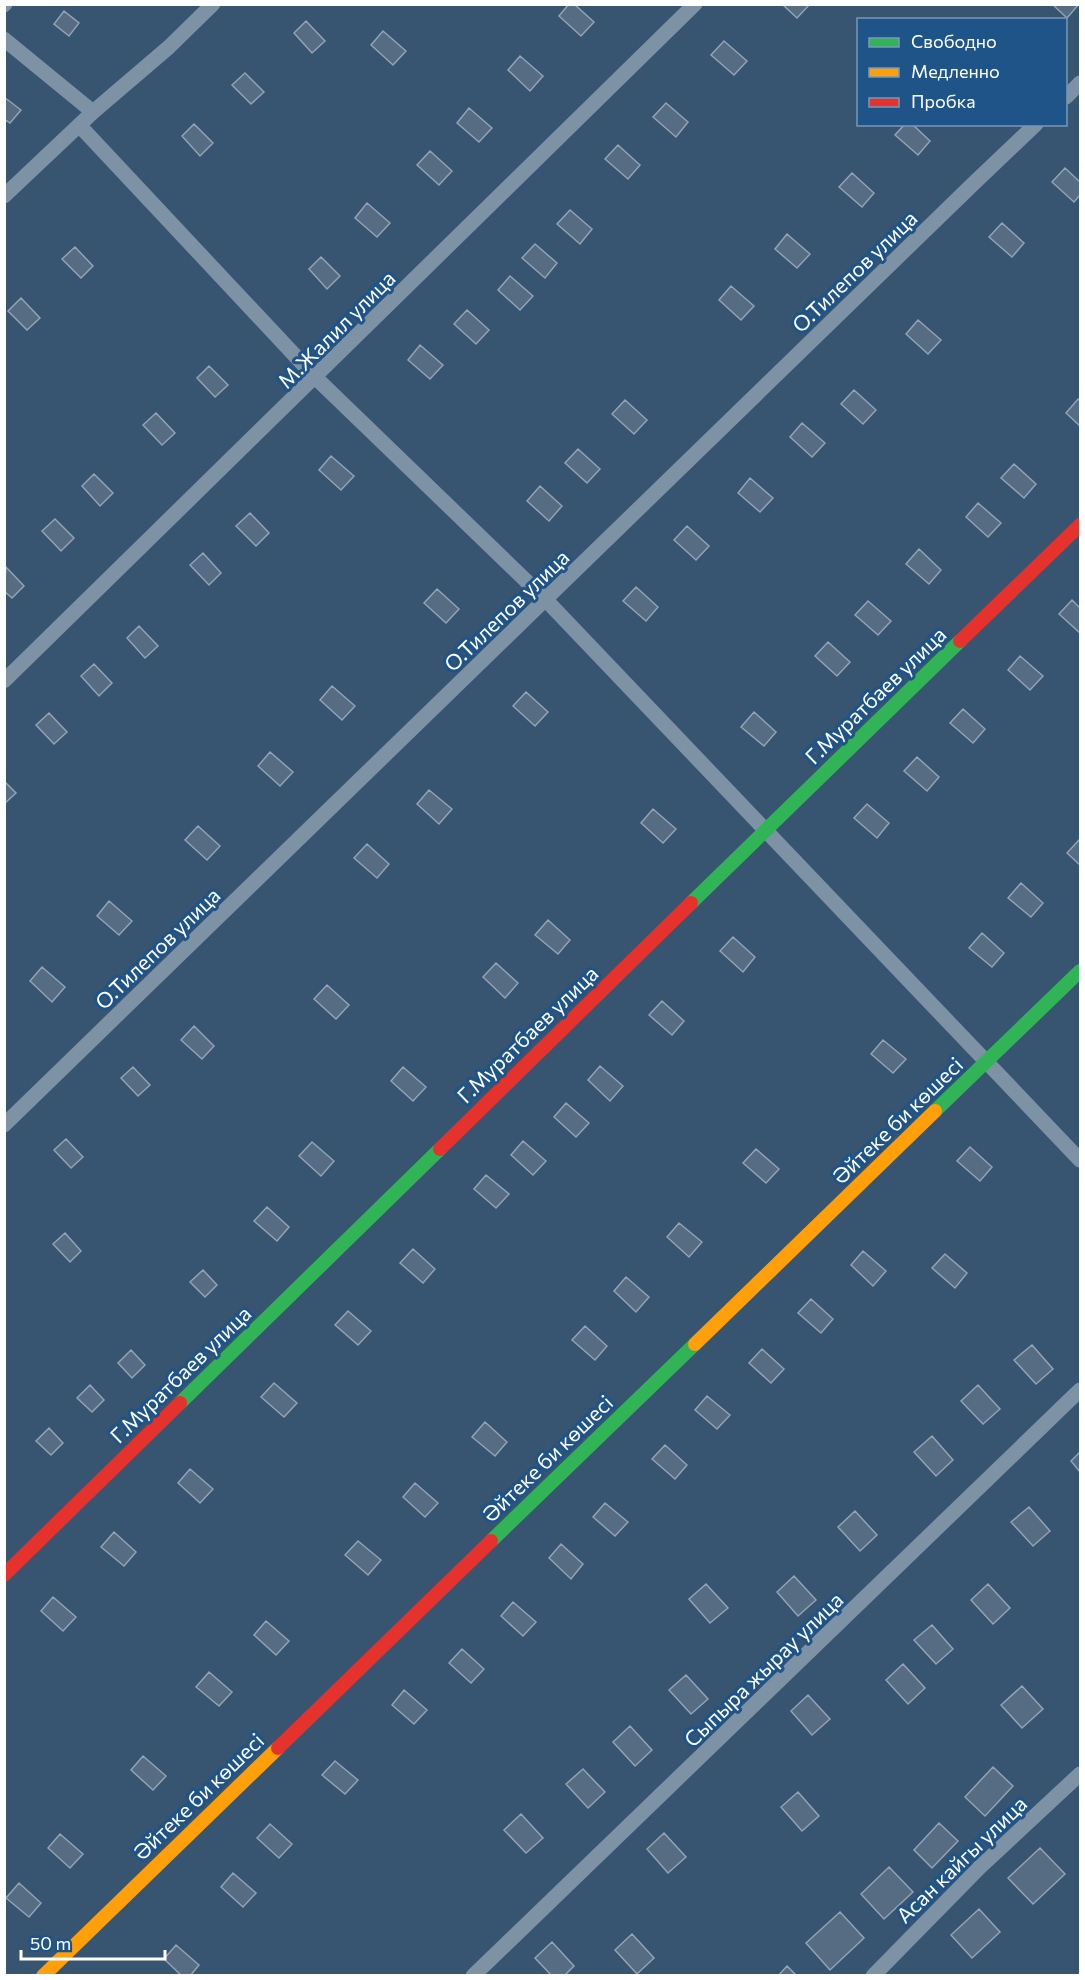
<svg xmlns="http://www.w3.org/2000/svg" width="1085" height="1980" font-family="Commissioner,sans-serif">
  <style>
    .building { fill: #556c83; stroke: #92a3b4; stroke-width: 1.5 }
    .lines { fill: none; stroke-linecap: round; stroke-linejoin: round }
    .street { stroke: #7e92a6; stroke-width: 15 }
    .fast { stroke: #30b455; stroke-width: 14 }
    .slow { stroke: #ff9f0a; stroke-width: 14 }
    .jam { stroke: #e5322d; stroke-width: 14 }
    .labels { text-anchor: middle; dominant-baseline: central; stroke-width: 6; stroke-linejoin: round; paint-order: stroke }
    .street-label { font-size: 21px; fill: #fff; stroke: #1f5489 }
  </style>
  <rect width="100%" height="100%" fill="#375471"/>
  <path class="building" d="M569,4H574L594,22L581,36L559,16Z
    M782,4H810L797,18Z
    M1052,4H1079L1067,18Z
    M64,11L79,23L69,36L54,24Z
    M306,21L325,41L312,53L294,33Z
    M383,31L406,51L393,65L371,45Z
    M724,41L747,61L734,75L711,55Z
    M520,56L543,76L530,91L508,70Z
    M245,73L264,92L251,104L232,85Z
    M4,97L21,110L10,123L4,119Z
    M666,103L688,122L676,137L653,117Z
    M469,108L492,128L479,142L457,123Z
    M194,124L213,143L200,156L182,136Z
    M905,124H912L930,141L918,155L895,135Z
    M618,145L640,165L628,179L605,159Z
    M430,151L452,171L439,185L417,165Z
    M1065,168L1080,182V195L1074,202L1052,182Z
    M852,173L874,193L862,207L839,187Z
    M367,203L390,223L377,237L355,218Z
    M570,210L592,229L580,244L557,224Z
    M1002,223L1024,243L1012,257L989,237Z
    M787,234L810,254L797,268L775,249Z
    M535,244L557,263L545,278L522,258Z
    M75,247L93,266L81,278L62,259Z
    M321,257L340,276L327,289L309,269Z
    M510,276L533,296L520,310L498,290Z
    M731,286L754,306L741,320L719,300Z
    M21,298L40,318L27,330L8,311Z
    M467,310L489,330L476,344L454,324Z
    M918,320L941,340L928,354L906,334Z
    M420,345L443,365L430,379L408,360Z
    M209,366L228,385L215,397L197,378Z
    M854,390L876,410L863,424L841,404Z
    M1078,399L1080,401V426L1066,413Z
    M625,400L647,420L634,434L612,414Z
    M156,413L175,433L162,445L143,425Z
    M802,423L825,443L812,457L790,437Z
    M578,449L600,469L587,483L565,463Z
    M331,456L354,476L341,490L319,470Z
    M1014,464L1036,484L1024,498L1001,478Z
    M94,474L113,493L100,506L82,486Z
    M750,478L773,498L760,512L738,493Z
    M540,486L562,506L549,521L527,501Z
    M978,503L1001,523L988,537L966,517Z
    M250,513L269,533L256,546L236,526Z
    M55,519L74,538L61,551L42,531Z
    M687,526L709,546L696,560L674,540Z
    M919,549L941,570L929,584L906,564Z
    M203,553L221,573L209,585L190,565Z
    M6,567L24,586L12,598L4,591Z
    M636,587L658,607L646,621L623,601Z
    M437,589L459,609L446,623L424,603Z
    M1072,600L1080,608V633L1059,614Z
    M868,601L891,621L878,635L855,615Z
    M139,626L158,646L145,658L127,638Z
    M828,642L850,662L837,676L815,656Z
    M1020,656L1043,676L1030,690L1008,670Z
    M94,664L112,683L99,696L81,676Z
    M332,686L355,706L342,720L320,700Z
    M526,692L548,712L535,726L513,706Z
    M963,709L985,729L973,743L950,723Z
    M754,712L776,732L764,746L741,727Z
    M49,713L67,732L54,744L36,725Z
    M270,752L293,772L280,786L258,766Z
    M917,757L939,777L927,791L904,771Z
    M4,781L16,793L4,804Z
    M429,790L452,809L439,824L417,804Z
    M867,804L889,823L877,838L854,818Z
    M653,809L676,829L663,843L641,823Z
    M198,826L220,846L207,860L185,840Z
    M1080,839V865L1067,853Z
    M367,844L389,864L377,878L354,858Z
    M1021,883L1043,903L1031,917L1008,898Z
    M109,901L132,921L119,935L97,916Z
    M548,920L570,940L558,954L535,935Z
    M982,933L1004,953L992,967L969,948Z
    M733,937L755,957L743,972L720,951Z
    M496,963L518,983L505,998L483,977Z
    M42,967L65,987L52,1002L30,981Z
    M327,985L349,1005L336,1019L314,999Z
    M662,1001L684,1021L672,1035L649,1015Z
    M194,1026L214,1046L202,1059L181,1040Z
    M883,1040L906,1059L893,1073L871,1054Z
    M600,1066L623,1086L610,1101L588,1080Z
    M133,1067L150,1085L138,1096L121,1078Z
    M403,1067L426,1087L413,1101L391,1081Z
    M566,1103L589,1123L576,1137L554,1117Z
    M66,1139L83,1157L71,1168L54,1150Z
    M523,1141L546,1161L533,1175L511,1155Z
    M312,1142L334,1161L321,1176L299,1156Z
    M970,1147L992,1167L980,1181L957,1161Z
    M756,1149L779,1169L766,1183L743,1163Z
    M486,1175L509,1194L496,1208L474,1189Z
    M267,1207L289,1227L277,1241L254,1221Z
    M679,1223L702,1242L689,1257L667,1237Z
    M65,1233L81,1251L70,1262L53,1244Z
    M413,1249L435,1269L423,1283L400,1263Z
    M863,1251L886,1271L873,1286L851,1265Z
    M945,1254L967,1273L955,1288L932,1268Z
    M203,1270L217,1285L205,1297L190,1282Z
    M626,1277L649,1297L636,1312L614,1291Z
    M811,1299L833,1319L821,1333L798,1313Z
    M348,1311L371,1331L358,1345L335,1325Z
    M585,1326L607,1346L595,1360L572,1340Z
    M1032,1345L1053,1369L1036,1384L1014,1360Z
    M762,1349L784,1369L771,1383L749,1363Z
    M131,1350L145,1365L132,1378L118,1363Z
    M274,1383L297,1403L284,1417L261,1397Z
    M90,1385L104,1400L92,1412L77,1398Z
    M978,1385L1000,1409L983,1424L961,1401Z
    M707,1396L730,1415L717,1429L695,1410Z
    M485,1422L507,1442L495,1456L472,1437Z
    M49,1428L63,1443L51,1455L36,1441Z
    M932,1436L953,1460L936,1476L914,1452Z
    M665,1445L687,1465L675,1479L652,1459Z
    M1080,1452V1472L1071,1461Z
    M190,1469L213,1489L200,1503L178,1483Z
    M415,1483L438,1503L425,1517L403,1497Z
    M605,1503L628,1522L615,1536L593,1517Z
    M1029,1507L1050,1531L1033,1546L1011,1522Z
    M855,1511L877,1535L860,1551L838,1527Z
    M114,1532L136,1552L124,1566L101,1547Z
    M358,1541L381,1560L368,1575L345,1555Z
    M561,1544L583,1564L571,1579L549,1558Z
    M794,1576L816,1600L798,1616L777,1592Z
    M706,1584L728,1608L710,1623L689,1599Z
    M988,1584L1010,1608L993,1624L971,1600Z
    M53,1597L76,1617L63,1631L41,1611Z
    M513,1602L536,1622L523,1636L501,1616Z
    M266,1621L289,1641L276,1655L254,1635Z
    M932,1625L953,1649L936,1664L914,1640Z
    M462,1649L484,1669L471,1683L449,1663Z
    M903,1664L925,1688L908,1704L886,1680Z
    M209,1672L232,1692L219,1706L196,1687Z
    M686,1675L708,1699L691,1714L669,1690Z
    M1022,1686L1043,1709L1022,1728L1001,1705Z
    M404,1690L427,1710L414,1724L392,1705Z
    M808,1695L830,1719L812,1735L791,1711Z
    M630,1726L652,1750L635,1766L613,1742Z
    M143,1756L166,1776L153,1790L131,1770Z
    M335,1761L358,1780L345,1794L322,1775Z
    M993,1767L1013,1786L985,1816L965,1797Z
    M583,1769L605,1792L588,1808L566,1784Z
    M798,1792L819,1816L802,1831L781,1807Z
    M521,1814L543,1838L526,1853L504,1830Z
    M939,1823L958,1841L932,1868L914,1850Z
    M270,1824L292,1844L279,1858L257,1838Z
    M664,1833L686,1857L668,1873L647,1849Z
    M60,1834L83,1854L70,1868L48,1848Z
    M1040,1848L1065,1874L1033,1904L1008,1878Z
    M889,1867L913,1892L884,1919L861,1894Z
    M233,1873L256,1893L243,1907L221,1887Z
    M19,1883L41,1903L29,1917L6,1898Z
    M979,1909L1000,1932L972,1958L951,1935Z
    M840,1912L864,1938L830,1970L806,1943Z
    M632,1934L654,1958L637,1974L615,1950Z
    M552,1942L574,1966L564,1976H552L535,1958Z
    M176,1945L199,1965L190,1976H182L164,1959Z
    M787,1966L797,1976H778Z"/>
  <g class="lines">
    <path class="street" d="M4,5L5,4
      M4,39L93,112
      M1066,97L1080,83
      M79,125L316,378L546,600L1080,1160
      M4,196L93,112L169,47L213,4
      M4,681L695,4
      M4,1125L973,184L1036,124
      M473,1976L1080,1390
      M873,1976L980,1867L1080,1774"/>
    <path class="fast" d="M691,903L960,641
      M935,1111L1080,971
      M180,1403L440,1149
      M491,1541L695,1344"/>
    <path class="slow" d="M695,1344L935,1111
      M43,1976L278,1748"/>
    <path class="jam" d="M960,641L1080,525
      M440,1149L691,903
      M4,1575L180,1403
      M278,1748L491,1541"/>
  </g>
  <g class="labels">
    <g class="street-label">
      <text transform="translate(854 271) rotate(-44)">О.Тилепов улица</text>
      <text transform="translate(336 329) rotate(-45)">М.Жалил улица</text>
      <text transform="translate(506 610) rotate(-44)">О.Тилепов улица</text>
      <text transform="translate(875 695) rotate(-44)">Г.Муратбаев улица</text>
      <text transform="translate(157 948) rotate(-44)">О.Тилепов улица</text>
      <text transform="translate(527 1034) rotate(-44)">Г.Муратбаев улица</text>
      <text transform="translate(897 1120) rotate(-44)">Әйтеке би көшесі</text>
      <text transform="translate(180 1374) rotate(-44)">Г.Муратбаев улица</text>
      <text transform="translate(547 1458) rotate(-44)">Әйтеке би көшесі</text>
      <text transform="translate(763 1669) rotate(-44)">Сыпыра жырау улица</text>
      <text transform="translate(198 1796) rotate(-44)">Әйтеке би көшесі</text>
      <text transform="translate(961 1859) rotate(-44)">Асан кайгы улица</text>
    </g>
  </g>
  <rect width="1085" height="1980" fill="none" stroke="#ffffff" stroke-width="12"/>
  <rect x="857" y="18" width="210" height="108" fill="#1f5489" stroke="#7998b8" stroke-width="1.5"/>
  <rect x="869" y="38" width="30" height="9" fill="#30b455" stroke="#7998b8" stroke-width="1.5"/>
  <text x="911" y="48" font-size="18" fill="#ffffff">Свободно</text>
  <rect x="869" y="68" width="30" height="9" fill="#ff9f0a" stroke="#7998b8" stroke-width="1.5"/>
  <text x="911" y="78" font-size="18" fill="#ffffff">Медленно</text>
  <rect x="869" y="98" width="30" height="9" fill="#e5322d" stroke="#7998b8" stroke-width="1.5"/>
  <text x="911" y="108" font-size="18" fill="#ffffff">Пробка</text>
  <path d="M21 1950v9h144v-9" fill="none" stroke="#ffffff" stroke-width="3"/>
  <text x="30" y="1950" font-size="18" fill="#ffffff" stroke="#1f5489" stroke-width="4.5" paint-order="stroke">50 m</text>
</svg>
